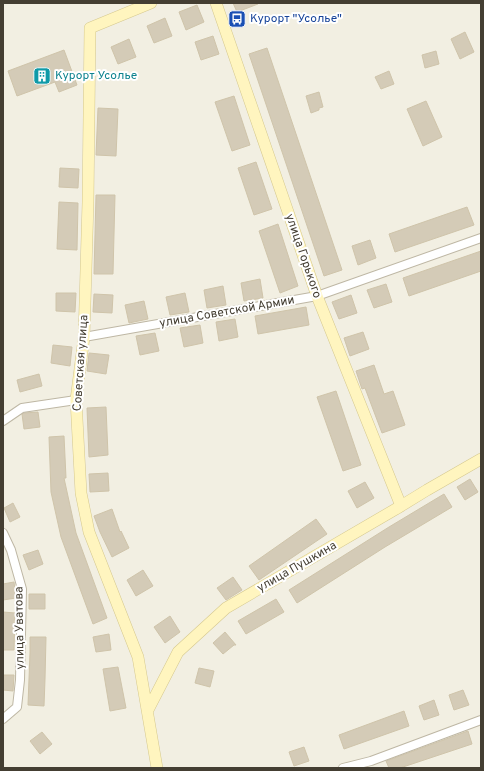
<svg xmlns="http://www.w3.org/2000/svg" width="484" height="771" font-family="Overpass,sans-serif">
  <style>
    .building { fill: #d4cbb7; stroke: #cfc4aa }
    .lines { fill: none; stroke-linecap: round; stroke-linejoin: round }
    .street-casing { stroke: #beb7a4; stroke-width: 10 }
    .secondary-casing { stroke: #d5c88e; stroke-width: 12 }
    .street { stroke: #fff; stroke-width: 8 }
    .secondary { stroke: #fff5bf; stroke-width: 11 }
    .labels { text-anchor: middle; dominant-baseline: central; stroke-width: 4; stroke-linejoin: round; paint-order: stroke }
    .transit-label { font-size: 12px; fill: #164399; stroke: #fff; text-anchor: start }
    .culture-label { font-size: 12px; fill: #0d838f; stroke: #fff; text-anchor: start }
    .street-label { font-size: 12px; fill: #443e32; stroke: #fff }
  </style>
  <rect width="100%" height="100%" fill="#f2efe2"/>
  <path class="building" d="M233,3H258V4L237,12Z
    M197,5L204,22L186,30L179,12Z
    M165,18L172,36L154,43L147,26Z
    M465,32L474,52L460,59L451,39Z
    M213,36L219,54L201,60L195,42Z
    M129,39L136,57L118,64L111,47Z
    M267,48L342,270L324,276L249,54Z
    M64,50L77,85L59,92L55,82L17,96L8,71Z
    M436,51L439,64L425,68L422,55Z
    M389,71L394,84L381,89L375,77Z
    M319,92L323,107L319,108V110L311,113L306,96Z
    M234,96L250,145L232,151L215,102Z
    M426,101L442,137L423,146L407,109Z
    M98,108L118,109L116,156L96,155Z
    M256,162L272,209L254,215L238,168Z
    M60,168L79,169L78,188L59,187Z
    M96,195H115L113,274H94Z
    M59,202L78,203L77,250L57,249Z
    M467,207L474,225L395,252L389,234Z
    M278,224L298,286L280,293L259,231Z
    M370,240L376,258L358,265L352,246Z
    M481,251V271L409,296L403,278Z
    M260,279L263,298L244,301L241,283Z
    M386,284L392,302L374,308L367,290Z
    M223,286L226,305L207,308L204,290Z
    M56,293H76L75,312L56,311Z
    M185,293L189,312L170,315L166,297Z
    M94,294L113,295L112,313L93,312Z
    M351,295L357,313L339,319L332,302Z
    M144,301L148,319L129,323L125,305Z
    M306,307L309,325L258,334L255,316Z
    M235,319L238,337L219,341L216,322Z
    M200,325L203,343L184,347L180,328Z
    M363,332L369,349L350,356L344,338Z
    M155,333L159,351L140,355L136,336Z
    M53,345L72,347L70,366L51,363Z
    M89,353L109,355L106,374L87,371Z
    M374,365L384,394L393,391L405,425L382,433L365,388L362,389L356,371Z
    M39,374L42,386L20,392L17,380Z
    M336,391L361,465L343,471L317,397Z
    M106,407L108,455L89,457L87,408Z
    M38,412L40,427L24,429L22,414L24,413Z
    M64,436L66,478H64L76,533L107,618L93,624L61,537L51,492L49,437Z
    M108,473L109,491L90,492L89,474Z
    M470,479L478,492L465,500L457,487Z
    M365,482L374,498L357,508L348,491Z
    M444,494L452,507L385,547L297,603L289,590L389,527Z
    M13,503L20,517L10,522L4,508Z
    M112,509L120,532L121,531L129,548L112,557L100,532L94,516Z
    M316,519L327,534L259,580L249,566Z
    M38,550L43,564L29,570L23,555Z
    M143,570L153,586L136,596L127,580Z
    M233,577L242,590L226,600L217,588Z
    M14,582L16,598L3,600V584Z
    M29,594H45V609H29Z
    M276,599L284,612L246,634L238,621Z
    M3,612L15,613L14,650H3Z
    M170,616L180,632L165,643L154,627Z
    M225,632L236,645H234L223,654L213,643Z
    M109,634L111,650L96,652L93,637Z
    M30,637H46L45,679L44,706L28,705L30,653Z
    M118,667L126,708L110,711L103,669Z
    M199,668L214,671L210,687L195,683Z
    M3,675H14L13,691L3,690Z
    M463,690L469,705L454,710L449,695Z
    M434,700L439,715L424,720L419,706Z
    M404,711L409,726L344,749L339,735Z
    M468,731L472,744L400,768H389L386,761Z
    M42,732L52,744L40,754L30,741Z
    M304,747L309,761L294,766L289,752Z"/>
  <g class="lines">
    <defs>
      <path id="street" d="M84,337L317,296L481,238
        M3,421L22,408L76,400
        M3,533L11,550L22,589L20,680L17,707L3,719
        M343,768L371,761L481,720"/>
      <path id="secondary" d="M151,3L90,28L88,202L84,337L76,400L81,493L89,532L138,657L157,768
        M396,509L427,490L481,459
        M148,710L178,652L226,608L401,506L317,296L216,3"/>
    </defs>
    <use href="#street" class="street-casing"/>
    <use href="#secondary" class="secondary-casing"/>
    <use href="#street" class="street"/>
    <use href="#secondary" class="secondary"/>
  </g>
  <defs>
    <symbol id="bus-square" viewBox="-11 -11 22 22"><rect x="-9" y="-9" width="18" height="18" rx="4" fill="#1a4fb4" stroke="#fff"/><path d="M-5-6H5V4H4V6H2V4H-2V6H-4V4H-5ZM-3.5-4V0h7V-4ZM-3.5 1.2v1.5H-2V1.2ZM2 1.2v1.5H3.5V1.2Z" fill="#fff"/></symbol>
    <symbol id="building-square" viewBox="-11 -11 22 22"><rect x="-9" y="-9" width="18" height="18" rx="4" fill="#0f9aa8" stroke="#fff"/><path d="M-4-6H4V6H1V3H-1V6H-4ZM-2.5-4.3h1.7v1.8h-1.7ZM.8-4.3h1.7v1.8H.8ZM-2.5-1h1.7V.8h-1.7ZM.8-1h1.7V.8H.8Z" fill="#fff"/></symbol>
  </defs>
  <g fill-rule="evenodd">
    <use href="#bus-square" x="227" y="9" width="20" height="20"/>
    <use href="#building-square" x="32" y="66" width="20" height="20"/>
  </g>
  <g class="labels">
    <g class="transit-label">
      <text x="250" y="19">Курорт "Усолье"</text>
    </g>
    <g class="culture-label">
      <text x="55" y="76">Курорт Усолье</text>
    </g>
    <g class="street-label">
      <text transform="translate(303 256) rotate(71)">улица Горького</text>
      <text transform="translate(227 312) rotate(-10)">улица Советской Армии</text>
      <text transform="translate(81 363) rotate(-86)">Советская улица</text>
      <text transform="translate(297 567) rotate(-30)">улица Пушкина</text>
      <text transform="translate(20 628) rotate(-91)">улица Уватова</text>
    </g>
  </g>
  <rect width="484" height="771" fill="none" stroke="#443e32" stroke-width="8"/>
</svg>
